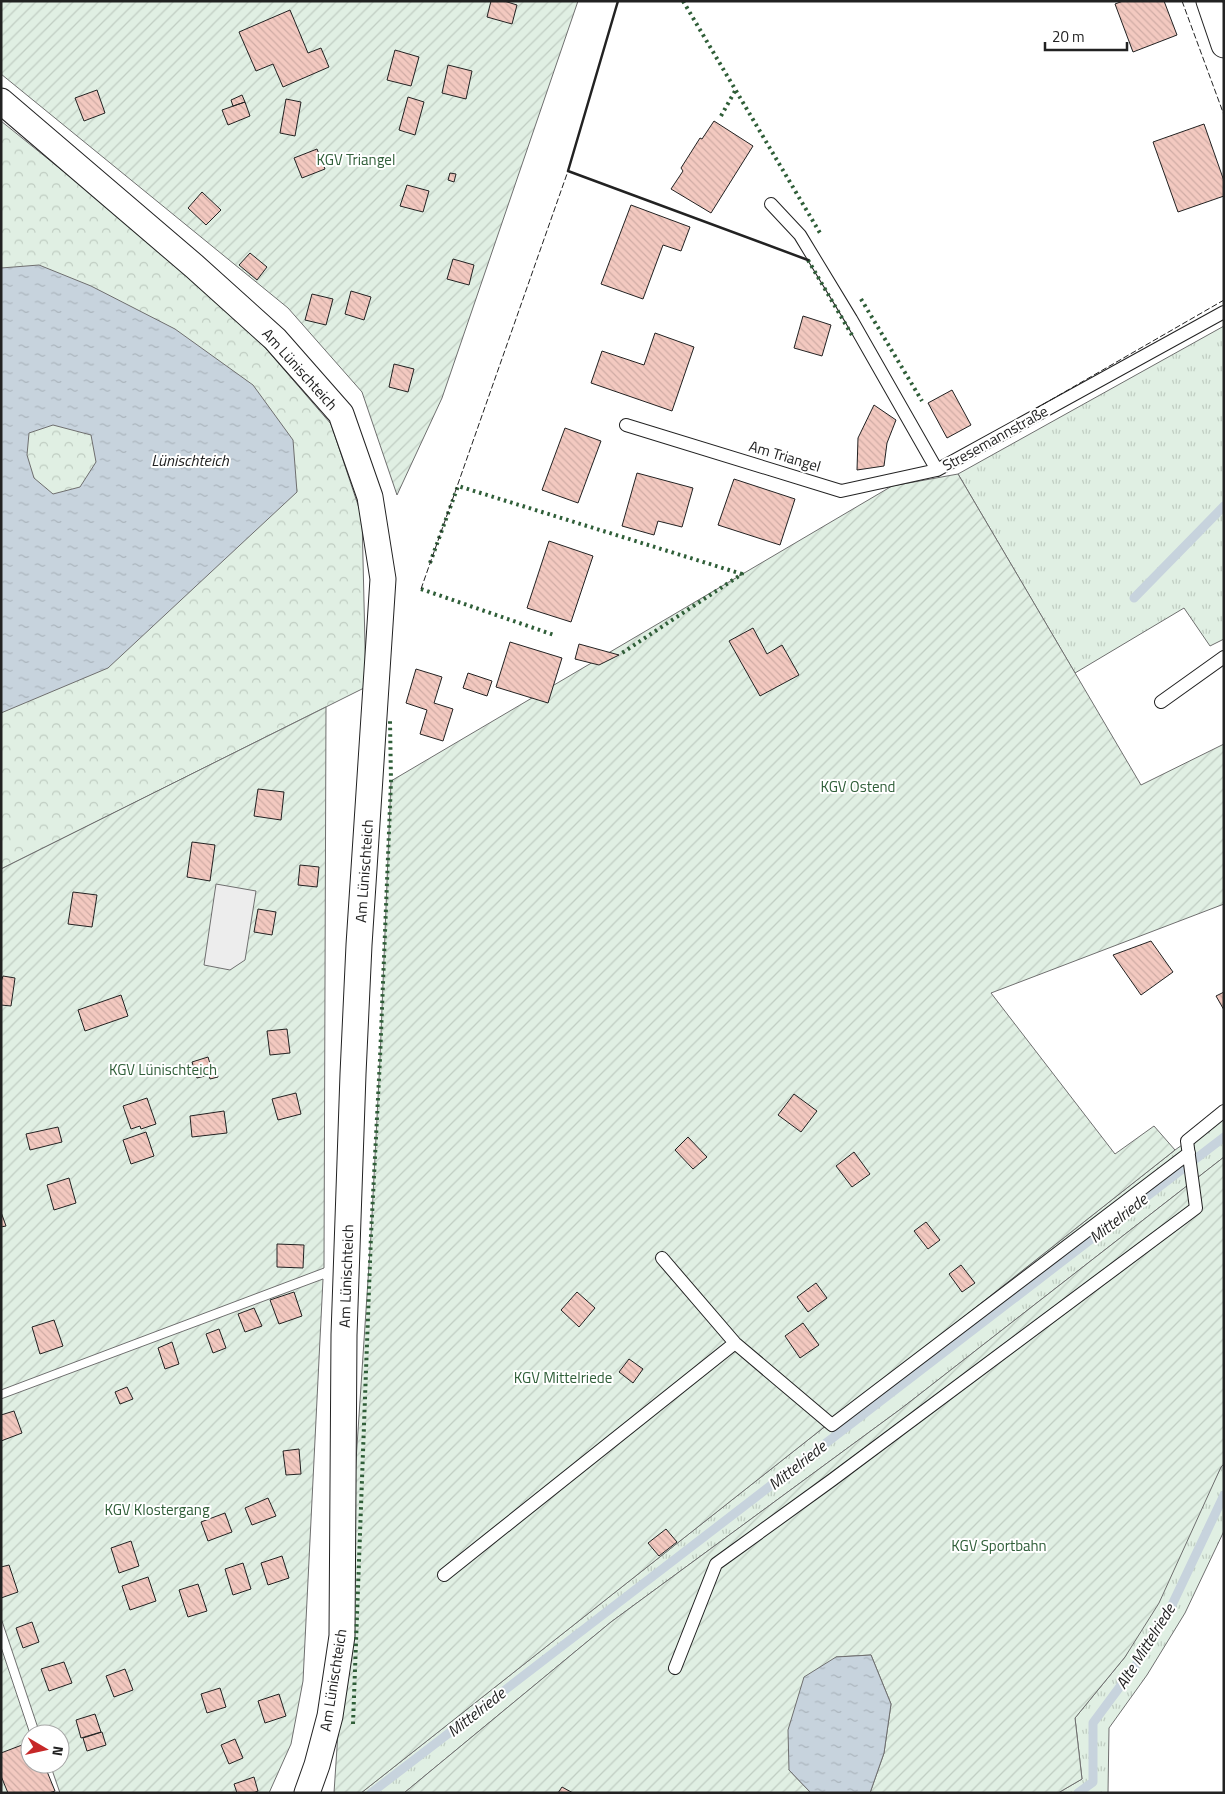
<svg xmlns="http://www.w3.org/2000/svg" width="1225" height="1794" font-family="'Titillium Web',sans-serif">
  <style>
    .grass { fill: url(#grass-tufts); stroke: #6f6f6f }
    .park { fill: url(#park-crowns); stroke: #6f6f6f }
    .garden { fill: url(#garden-furrows); stroke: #6f6f6f }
    .parking { fill: #ededed; stroke: #6f6f6f }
    .water { fill: url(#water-ripples); stroke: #6f6f6f; fill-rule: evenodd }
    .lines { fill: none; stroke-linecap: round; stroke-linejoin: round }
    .stream { stroke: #c7d3dd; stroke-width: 9 }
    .building { fill: url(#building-back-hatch); stroke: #222 }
    .lane-casing { stroke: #222; stroke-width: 14 }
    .street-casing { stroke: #222; stroke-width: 27 }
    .lane { stroke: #fff; stroke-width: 12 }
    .street { stroke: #fff; stroke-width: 25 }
    .hedge { stroke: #2f5e38; stroke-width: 4; stroke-dasharray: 2.5 4; stroke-linecap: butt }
    .fence { stroke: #222; stroke-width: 1; stroke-dasharray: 6 2.5; stroke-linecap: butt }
    .wall { stroke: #222; stroke-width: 2.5 }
    .labels { text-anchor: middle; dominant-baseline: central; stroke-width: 4; stroke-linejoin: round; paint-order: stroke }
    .park-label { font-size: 15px; fill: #2f5e38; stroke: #fff }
    .street-label { font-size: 15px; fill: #222; stroke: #fff }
    .water-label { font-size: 16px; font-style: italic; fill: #222; stroke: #fff }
  </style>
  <defs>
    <pattern id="grass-tufts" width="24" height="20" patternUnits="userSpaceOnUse" patternTransform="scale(1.25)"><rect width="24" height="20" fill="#e0efe3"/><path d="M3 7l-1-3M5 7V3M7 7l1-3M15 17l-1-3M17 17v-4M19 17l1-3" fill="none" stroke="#c0cdc2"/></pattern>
    <pattern id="park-crowns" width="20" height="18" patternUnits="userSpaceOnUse" patternTransform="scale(1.25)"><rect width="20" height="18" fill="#e0efe3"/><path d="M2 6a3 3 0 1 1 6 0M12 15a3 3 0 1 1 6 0" fill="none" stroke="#c0cdc2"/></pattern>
    <pattern id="garden-furrows" width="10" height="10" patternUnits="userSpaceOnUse" patternTransform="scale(1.25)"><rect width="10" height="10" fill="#e0efe3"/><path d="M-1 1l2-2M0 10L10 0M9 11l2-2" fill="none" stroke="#c0cdc2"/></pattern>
    <pattern id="water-ripples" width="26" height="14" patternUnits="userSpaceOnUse" patternTransform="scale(1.25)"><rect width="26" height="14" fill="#c7d3dd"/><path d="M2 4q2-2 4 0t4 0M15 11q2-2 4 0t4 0" fill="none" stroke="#abb5bd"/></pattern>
    <pattern id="building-back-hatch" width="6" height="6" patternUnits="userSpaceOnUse" patternTransform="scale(1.25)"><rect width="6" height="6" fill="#f3c9c0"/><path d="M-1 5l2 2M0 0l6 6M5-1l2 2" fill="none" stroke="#d0aca5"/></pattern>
  </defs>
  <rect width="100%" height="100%" fill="#fff"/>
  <path class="grass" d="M1224,326V639L1210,646L1184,608L1075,673L958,474Z
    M1224,1115V1157L902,1408L611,1622L404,1793H361L1175,1150Z
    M1224,1464V1531L1185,1613L1147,1675L1109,1728L1108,1793H1058L1082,1779L1075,1718L1125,1657L1221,1467Z"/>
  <path class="park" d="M1,121L115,213L249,329L331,424L362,517L366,687L1,869Z"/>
  <path class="garden" d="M1,1H578L442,398L397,495L362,392L288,308L1,74Z
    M958,474L1141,785L1224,744V904L991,993L1115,1154L1154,1126L1175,1150L361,1793H334L371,1235L380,1059L391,781L892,486Z
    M326,707L324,1268L1,1390V869Z
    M1224,1157V1464L1221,1467L1159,1603L1125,1657L1075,1718L1082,1779L1058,1793H870L884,1753L891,1704L871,1655L836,1657L789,1770L811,1793H404L611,1622L902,1408Z
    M323,1279L303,1681L291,1744L269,1793H60L50,1764H60V1734H40L1,1618V1399Z
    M1,1647L30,1734V1764H40L50,1793H1Z"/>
  <path class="parking" d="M216,884L256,891L245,960L230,970L204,965Z"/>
  <path class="water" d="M39,265L91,286L175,329L253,385L293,440L297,492L108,668L1,713V268ZM53,425L91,435L96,462L80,487L53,494L34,478L27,455L29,433Z
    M871,1655L891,1704L884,1753L870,1793H811L789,1770L788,1730L804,1677L836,1657Z"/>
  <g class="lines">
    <path class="stream" d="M1134,598L1224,506
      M371,1793L1224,1137
      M1078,1793L1093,1782V1723L1136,1665L1171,1607L1224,1495"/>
  </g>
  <path class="building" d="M491,1H504L517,5L512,24L487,17Z
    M1123,1H1164L1177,35L1133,52L1115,4Z
    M290,10L308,53L321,48L329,67L283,87L273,64L256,71L239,32Z
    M395,50L419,57L411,86L387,80Z
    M448,65L472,71L466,99L442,93Z
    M97,90L105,113L84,121L75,98Z
    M242,95L245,102L233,106L231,100Z
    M408,97L424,102L415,135L399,130Z
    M286,99L301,102L295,136L280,133Z
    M245,102L250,116L228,125L222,110Z
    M714,121L753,146L711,213L671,189L683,171L681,168L700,138L702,139Z
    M1204,124L1224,181V196L1178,212L1153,142Z
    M317,149L325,169L302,178L294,158Z
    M450,173L456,174L454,182L448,180Z
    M407,185L429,191L423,212L400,206Z
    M202,192L221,210L206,225L188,208Z
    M631,205L690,227L681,251L663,245L643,299L601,284Z
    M250,253L267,267L257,280L239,265Z
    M453,259L474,265L469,285L447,279Z
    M351,291L371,297L364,320L345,314Z
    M312,294L333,299L326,325L305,320Z
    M803,316L831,325L822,356L794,348Z
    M655,333L694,347L672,411L591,383L602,351L644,365Z
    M394,364L414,369L408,392L389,387Z
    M952,390L971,425L947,438L928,403Z
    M874,405L896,420L887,443L884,466L857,470L858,438Z
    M565,428L601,441L578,503L542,490Z
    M637,473L693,488L682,527L658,521L654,535L622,526Z
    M734,479L795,499L780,545L718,525Z
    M549,541L593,556L571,622L527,608Z
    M753,628L767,654L782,645L799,675L760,696L729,641Z
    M510,642L562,658L548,703L496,687Z
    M579,644L619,655L599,665L575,659Z
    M416,669L442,677L434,703L453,709L443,741L420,734L427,710L406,703Z
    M468,673L492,681L487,696L463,688Z
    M258,789L284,792L281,820L254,816Z
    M192,842L215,845L210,881L187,877Z
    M300,865L319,867L317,887L298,885Z
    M73,892L97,895L92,927L68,924Z
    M258,909L276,912L272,935L254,932Z
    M1151,941L1173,972L1141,995L1113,955Z
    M3,976L15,978L11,1006L1,1005V982Z
    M1224,992V1010L1216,996Z
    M121,995L128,1016L85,1031L78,1010Z
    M287,1029L290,1053L270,1055L267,1031Z
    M208,1057L211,1067L215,1066L218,1077L210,1079L209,1075L197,1078L192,1062Z
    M296,1093L301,1114L278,1120L272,1099Z
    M794,1094L817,1111L801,1132L778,1115Z
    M147,1098L156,1124L141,1129L140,1126L131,1129L123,1106Z
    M224,1111L227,1133L192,1137L190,1116Z
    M58,1127L62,1142L30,1150L26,1134Z
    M146,1132L154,1156L131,1164L123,1140Z
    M688,1137L707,1157L693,1169L675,1150Z
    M854,1152L870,1174L852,1187L836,1166Z
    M69,1178L76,1203L54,1210L47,1185Z
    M1,1212L6,1226L1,1227Z
    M926,1222L940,1240L928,1249L914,1231Z
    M277,1244L304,1245L303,1268L277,1267Z
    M961,1265L975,1283L962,1292L949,1274Z
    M816,1283L827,1298L808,1312L797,1297Z
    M294,1292L302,1316L279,1324L270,1300Z
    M577,1292L595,1308L579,1327L561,1310Z
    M254,1308L262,1326L245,1332L238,1314Z
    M54,1320L63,1346L40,1354L32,1327Z
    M803,1323L819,1345L800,1358L785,1336Z
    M219,1329L226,1348L213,1353L206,1334Z
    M172,1342L179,1364L165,1369L158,1348Z
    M629,1359L643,1369L633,1383L619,1372Z
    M127,1387L133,1399L120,1404L115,1392Z
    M14,1411L22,1433L1,1441V1415Z
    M299,1449L301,1474L286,1475L283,1451Z
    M268,1498L276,1516L252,1525L245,1508Z
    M225,1513L232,1532L208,1541L201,1522Z
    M666,1529L677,1542L659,1556L648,1543Z
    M131,1541L139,1566L119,1573L111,1548Z
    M282,1556L289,1578L268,1585L261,1563Z
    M243,1563L251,1589L233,1595L225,1569Z
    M9,1565L18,1592L1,1598V1567Z
    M148,1577L156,1601L130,1610L122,1586Z
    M198,1584L207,1611L188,1617L179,1590Z
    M32,1622L39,1642L23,1648L16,1628Z
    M64,1662L72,1683L49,1691L41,1669Z
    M125,1669L133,1690L114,1697L106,1676Z
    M220,1688L226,1707L207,1713L201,1694Z
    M279,1694L286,1716L265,1723L258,1701Z
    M95,1714L101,1732L81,1738L76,1720Z
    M102,1732L106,1745L87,1751L83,1738Z
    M235,1739L243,1758L229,1764L221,1745Z
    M22,1745L29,1764H44L55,1791L49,1793H8L1,1776V1753Z
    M254,1777L258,1791L253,1793H237L234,1784Z
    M562,1787L573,1793H558Z"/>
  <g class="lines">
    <defs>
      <path id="lane" d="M771,204L800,235L851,319L937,470L1224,312
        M626,425L841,491L937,470
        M1161,702L1224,657
        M662,1258L735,1343L832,1425L1189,1153
        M444,1575L735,1343
        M675,1668L716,1564L832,1480L1196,1208L1187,1141L1224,1111"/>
      <path id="street" d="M1209,1L1224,45
        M1,101L194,266L275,339L341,414L370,497L383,579L359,945L353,1074L344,1335L342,1636L330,1716L317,1765L307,1793"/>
    </defs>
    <use href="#lane" class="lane-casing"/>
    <use href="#street" class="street-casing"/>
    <use href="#lane" class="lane"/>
    <use href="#street" class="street"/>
    <path class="hedge" d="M683,1L820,233
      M721,116L735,91
      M808,260L853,337
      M861,299L922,401
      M430,563L458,486L742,574L619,655
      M421,589L554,635
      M353,1724L371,1235L380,1059L391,781L390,721"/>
    <path class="fence" d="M1182,1L1224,115
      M1035,409L1224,300
      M421,589L568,171"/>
    <path class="wall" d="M618,1L568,171L808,260"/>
  </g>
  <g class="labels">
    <g class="park-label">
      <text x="356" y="159">KGV Triangel</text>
      <text x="858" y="786">KGV Ostend</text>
      <text x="163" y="1069">KGV Lünischteich</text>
      <text x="563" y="1377">KGV Mittelriede</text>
      <text x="157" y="1509">KGV Klostergang</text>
      <text x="999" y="1545">KGV Sportbahn</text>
    </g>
    <g class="street-label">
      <text transform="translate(300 369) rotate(48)">Am Lünischteich</text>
      <text transform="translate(995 438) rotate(-29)">Stresemannstraße</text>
      <text transform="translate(785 456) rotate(17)">Am Triangel</text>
      <text transform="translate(364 871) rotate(-86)">Am Lünischteich</text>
      <text transform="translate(346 1276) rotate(-88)">Am Lünischteich</text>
      <text transform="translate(333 1680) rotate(-81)">Am Lünischteich</text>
    </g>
    <g class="water-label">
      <text x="190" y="460">Lünischteich</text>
      <text transform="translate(1118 1218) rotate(-38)">Mittelriede</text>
      <text transform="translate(797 1465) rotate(-38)">Mittelriede</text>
      <text transform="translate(1145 1646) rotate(-58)">Alte Mittelriede</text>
      <text transform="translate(476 1712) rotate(-38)">Mittelriede</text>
    </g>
  </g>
  <rect width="1225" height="1794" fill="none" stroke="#222222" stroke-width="5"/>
  <g transform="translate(45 1749) rotate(99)"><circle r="24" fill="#ffffff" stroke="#a7a7a7"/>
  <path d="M0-4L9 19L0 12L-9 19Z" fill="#c62828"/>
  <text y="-8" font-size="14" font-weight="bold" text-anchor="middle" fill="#222222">N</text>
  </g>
  <path d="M1045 42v8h82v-8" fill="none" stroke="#222222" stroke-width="2.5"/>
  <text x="1052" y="42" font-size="15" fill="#222222" stroke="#ffffff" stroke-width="4" paint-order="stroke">20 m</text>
</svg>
